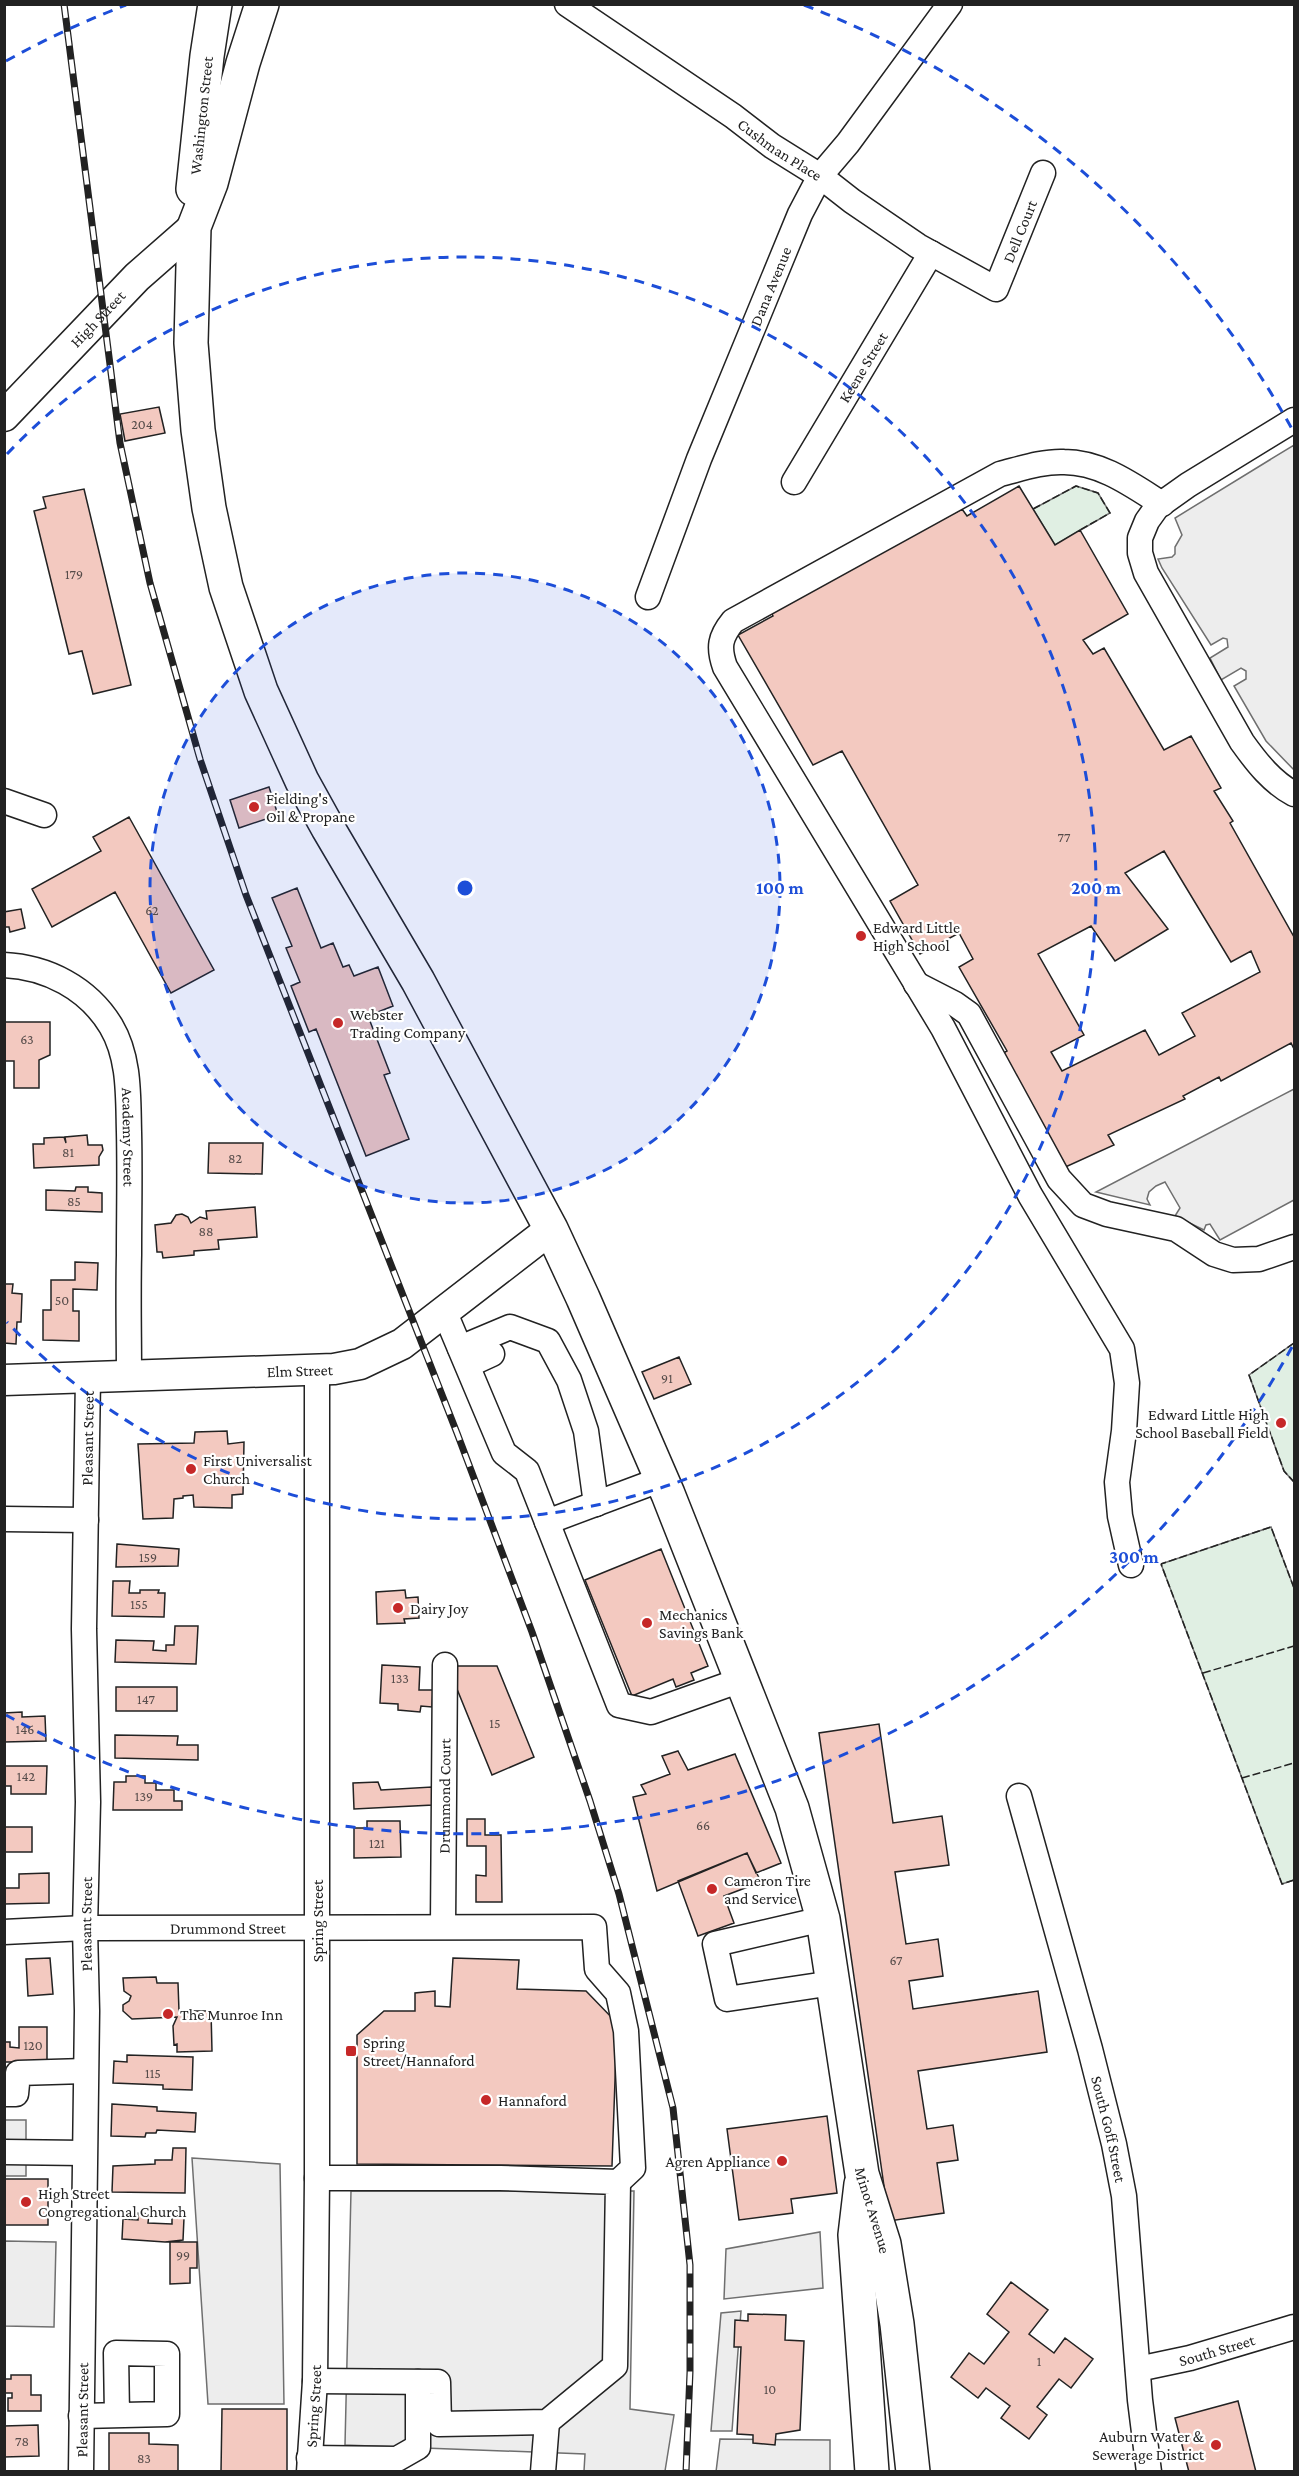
<svg xmlns="http://www.w3.org/2000/svg" width="1299" height="2476" font-family="'Crimson Pro',serif">
  <style>
    .green { fill: #e0efe3; stroke: #6f6f6f; stroke-width: 1.5 }
    .parking { fill: #ededed; stroke: #6f6f6f; stroke-width: 1.5 }
    .building { fill: #f3c9c0; stroke: #222; stroke-width: 1.5; fill-rule: evenodd }
    .lines { fill: none; stroke-linecap: round; stroke-linejoin: round }
    .minor-casing { stroke: #222; stroke-width: 27 }
    .major-casing { stroke: #222; stroke-width: 33 }
    .highway-casing { stroke: #222; stroke-width: 36 }
    .minor { stroke: #fff; stroke-width: 24 }
    .major { stroke: #fff; stroke-width: 30 }
    .highway { stroke: #fff; stroke-width: 33 }
    .rail-casing { stroke: #222; stroke-width: 7 }
    .rail { stroke: #fff; stroke-width: 4.5; stroke-dasharray: 14; stroke-linecap: butt }
    .fence { stroke: #222; stroke-width: 1.5; stroke-dasharray: 8 3; stroke-linecap: butt }
    .ring { fill: none; stroke: #1d4ed8; stroke-width: 3; stroke-dasharray: 10 8 }
    .poi-dot { fill: #c62828; stroke: #fff; stroke-width: 2 }
    .labels { text-anchor: middle; dominant-baseline: central; stroke-width: 4.5; stroke-linejoin: round; paint-order: stroke }
    .number-label { font-size: 14px; fill: #564c4a }
    .street-label { font-size: 16px; fill: #222; stroke: #fff }
    .poi-label { font-size: 16px; fill: #222; stroke: #fff; text-anchor: start }
    .centre { fill: #1d4ed8; stroke: #fff; stroke-width: 3 }
    .ring-label { font-size: 18px; text-anchor: middle; font-weight: bold; fill: #1d4ed8; stroke: #fff; stroke-width: 4.5; stroke-linejoin: round; paint-order: stroke }
  </style>
  <rect width="100%" height="100%" fill="#fff"/>
  <path class="green" d="M1076,486L1098,493L1110,513L1055,545L1033,509Z
    M1294,1343V1482L1284,1471L1249,1375Z
    M1271,1527L1294,1588V1880L1282,1884L1161,1564Z"/>
  <path class="parking" d="M1294,445V770L1266,741L1234,686L1246,679V671L1241,668L1221,680L1210,658L1228,647L1227,639L1223,638L1211,645L1162,568L1158,559L1172,557L1175,554V547L1182,535L1175,518Z
    M1294,1089V1200L1220,1240L1210,1224L1206,1225L1204,1230L1175,1216L1180,1208L1165,1182L1156,1186L1149,1192L1147,1199L1150,1205L1096,1192Z
    M4,2120H26V2176H5Z
    M192,2158L280,2164L284,2404H208Z
    M351,2191H634L630,2409L674,2415L665,2471H584L585,2454L345,2445Z
    M820,2232L823,2288L724,2299L726,2249Z
    M5,2241L56,2242L54,2327L5,2326Z
    M741,2311L732,2431H711L721,2313Z
    M720,2439L830,2440V2471L716,2472Z"/>
  <path class="building" d="M159,407L165,433L125,441L120,414Z
    M1019,486L1055,545L1080,530L1128,614L1083,640L1093,654L1104,648L1164,750L1191,736L1221,788L1214,791L1233,821L1230,823L1294,937V1049L1291,1043L1221,1081L1219,1077L1183,1096L1185,1099L1108,1135L1114,1145L1061,1169L1000,1055L1007,1051L959,967L973,959L959,933L920,954L890,901L918,885L842,751L813,765L738,635L773,616L770,610L962,509L967,516ZM1164,851L1231,962L1251,951L1260,972L1182,1013L1195,1036L1159,1055L1145,1030L1062,1071L1051,1052L1084,1035L1038,954L1091,926L1115,961L1168,929L1125,873Z
    M84,489L131,685L93,694L82,651L69,654L34,511L46,508L43,497Z
    M269,787L278,815L239,828L230,800Z
    M129,817L214,970L171,993L115,892L52,927L32,889L101,851L93,837Z
    M297,888L321,948L333,943L343,967L349,965L354,976L378,967L393,1006L368,1016L390,1073L384,1075L409,1139L366,1156L316,1029L309,1032L291,986L300,982L286,948L292,946L272,898Z
    M21,909L25,928L10,932L9,927H4V912Z
    M4,1022H50V1055L39,1060V1088H14V1061H4Z
    M87,1135L88,1145H102L103,1150L99,1157V1165L34,1168L33,1144H44V1138L64,1137L66,1143L65,1137Z
    M209,1143H263L262,1174L208,1173Z
    M76,1187H88V1192L102,1193V1212L46,1210V1190L75,1191Z
    M255,1207L257,1237L218,1240L219,1249L194,1251V1255L163,1258L162,1252H157L155,1225L171,1223L176,1215L182,1214L188,1217L191,1223L200,1217L207,1219L206,1211Z
    M75,1262L98,1263L97,1290L73,1289V1311H79V1341L43,1340V1310H51V1280H75Z
    M4,1284H13L12,1293L22,1294L21,1322H17L16,1344L4,1343Z
    M679,1357L691,1384L654,1399L642,1372Z
    M227,1431L228,1444L244,1442L243,1494L232,1495V1508L194,1507L193,1495L183,1496V1498L174,1499L173,1518L143,1519L138,1444L194,1443L195,1432Z
    M117,1544L179,1549L178,1566L116,1567Z
    M661,1549L708,1666L691,1673L694,1680L676,1687L673,1679L632,1696L585,1580Z
    M113,1581H130L129,1593H140V1590H159L158,1593H165L164,1617L112,1616Z
    M405,1590L406,1598L418,1597L419,1618L404,1619L405,1623L377,1624L376,1592Z
    M175,1626H198L196,1664L115,1662L116,1640L154,1641L153,1650L166,1651V1645H174Z
    M382,1665L420,1667L419,1690H433L432,1707L421,1706L420,1712L398,1710V1704L380,1703Z
    M457,1666H497L534,1757L492,1775L457,1689Z
    M116,1687H177V1711H116Z
    M22,1712V1717L45,1716L46,1741L4,1742V1713Z
    M879,1724L893,1823L942,1816L949,1865L895,1872L906,1944L938,1939L943,1976L909,1981L913,2009L1038,1991L1047,2052L918,2071L927,2129L953,2125L958,2160L937,2163L944,2213L889,2221L819,1733Z
    M115,1735L178,1736L177,1745H198V1760L115,1758Z
    M678,1751L688,1770L735,1754L781,1863L756,1873L747,1853L657,1891L633,1797L646,1794L641,1785L670,1774L662,1756Z
    M4,1766H47L46,1794H11V1786H4Z
    M126,1776H145V1783H156V1790H174V1801H182V1810H113L114,1782H126Z
    M378,1782L381,1790L432,1787L433,1805L354,1809L353,1783Z
    M467,1819H485V1835H501L502,1902H476V1875L486,1876V1846H467Z
    M367,1821H400L401,1857L354,1858V1828H367Z
    M4,1827H32V1852H4Z
    M747,1853L761,1882L724,1896L734,1923L698,1936L678,1881Z
    M49,1873V1903L4,1904V1888H19V1874Z
    M50,1958L53,1994L28,1996L26,1959Z
    M453,1958L519,1960L517,1989L586,1991L617,2023L612,2166L357,2164V2035L384,2011H415V1993L435,1991V2006L450,2007Z
    M156,1977L157,1983H178L179,2011H211L212,2051L177,2052V2044L174,2045L173,2026L177,2017L132,2019L123,2011V2005L129,2001L131,1996L124,1991L123,1978Z
    M19,2027H47V2062H4V2042H10V2047L19,2048Z
    M127,2055L193,2057L192,2090L163,2089V2085L113,2083L114,2061L127,2062Z
    M112,2104L157,2107V2111L196,2113L195,2132L157,2130L156,2133H146L145,2137L111,2136Z
    M827,2116L837,2193L791,2199L793,2213L739,2220L727,2129Z
    M173,2148H186L185,2193L112,2192L113,2166L155,2164V2160H172Z
    M4,2179H48V2225H4Z
    M138,2213L149,2214L148,2223L172,2224V2217L184,2218L183,2240L165,2242L122,2239L123,2219L138,2220Z
    M170,2242H197V2268H190V2283L170,2284Z
    M1011,2282L1048,2310L1029,2334L1054,2353L1065,2338L1093,2359L1071,2388L1059,2379L1037,2407L1047,2415L1029,2439L1001,2418L1010,2406L986,2388L978,2398L951,2377L969,2353L984,2364L1009,2332L987,2314Z
    M748,2314L786,2315L785,2340L804,2341L800,2430L776,2434L775,2445L753,2443V2435L737,2434L741,2347H734L735,2320L748,2321Z
    M11,2375H31V2395H41V2411H8V2398H12V2393H4V2379H11Z
    M1238,2401L1256,2472H1189L1175,2418Z
    M222,2409H287V2472H221Z
    M38,2425L39,2456L4,2457V2426Z
    M109,2433H149V2444L178,2445V2472H109Z"/>
  <g class="lines">
    <defs>
      <g id="minor">
        <path id="s1" d="M567,4L733,116L772,146L820,176L852,201L918,246L996,289L1043,173"/>
        <path d="M1294,420L1188,485L1157,507L1147,521L1140,538V553L1146,573L1242,742C1257,763 1272,782 1294,794"/>
        <path id="s2" d="M794,482L931,253"/>
        <path id="s3" d="M648,597L699,459L800,214L820,176L848,143L950,4"/>
        <path d="M4,801L44,815"/>
        <path id="s4" d="M4,965C47,967 88,988 111,1026C130,1058 128,1096 129,1132C130,1173 129,1214 129,1255C128,1296 129,1337 129,1377"/>
        <path d="M916,984L955,1004L969,1014L1059,1179L1083,1205L1107,1214L1176,1229L1214,1254L1233,1260L1259,1259L1294,1247"/>
        <path d="M445,1313L504,1453L527,1471L619,1705L651,1712L741,1680"/>
        <path d="M460,1348L510,1327L548,1341L569,1380L586,1431L596,1504"/>
        <path d="M468,1365L492,1354"/>
        <path d="M4,1519L86,1520"/>
        <path d="M547,1522L662,1479"/>
        <path d="M1131,1565L1120,1516L1117,1482L1124,1431L1127,1383L1122,1349L1030,1195L943,1028L725,667C718,647 720,637 733,621L1000,474C1020,469 1043,461 1064,462C1101,462 1132,485 1162,504"/>
        <path id="s5" d="M1019,1796L1090,2049L1114,2144L1124,2196L1140,2400L1149,2472"/>
        <path d="M823,1919L715,1944L727,1999L833,1983"/>
        <path id="s6" d="M443,1926L445,1665"/>
        <path id="s7" d="M4,1932L85,1928L594,1927L597,1969L618,1993L626,2031L633,2168L618,2182"/>
        <path d="M4,2094H16L18,2073L85,2071"/>
        <path d="M4,2152L84,2153"/>
        <path id="s8" d="M1138,2369L1190,2358L1294,2327"/>
        <path d="M315,2381L438,2382L439,2424L547,2422L615,2366L618,2182L500,2178H317"/>
        <path d="M81,2416L167,2414V2354L116,2353L117,2415"/>
        <path d="M309,2458L397,2459L418,2447V2382"/>
        <path id="s9" d="M81,2472L87,2011L85,1928L88,1802L84,1629L88,1378"/>
        <path id="s10" d="M309,2472L315,2381L317,2178V1370"/>
        <path d="M543,2472L547,2422"/>
      </g>
      <g id="major">
        <path id="s11" d="M4,416L137,277L194,227"/>
        <path id="s12" d="M4,1380L334,1369L360,1364L402,1344L551,1229"/>
      </g>
      <g id="highway">
        <path id="s13" d="M262,4L243,63L211,183L194,227L191,343L198,430L209,508L226,587L261,691L302,781L328,828L418,981L551,1229L583,1298L668,1494L792,1808L823,1919L862,2174L884,2244L897,2324L913,2472"/>
        <path id="s14" d="M193,189L207,56L215,4"/>
        <path d="M861,2184L855,2235L872,2472"/>
      </g>
    </defs>
    <use href="#minor" class="minor-casing"/>
    <use href="#major" class="major-casing"/>
    <use href="#highway" class="highway-casing"/>
    <use href="#minor" class="minor"/>
    <use href="#major" class="major"/>
    <use href="#highway" class="highway"/>
    <defs>
      <path id="rail" d="M64,4L120,443L150,583L200,759L246,895L457,1433L532,1632L590,1801L619,1894L673,2108L690,2265V2372L686,2472"/>
    </defs>
    <use href="#rail" class="rail-casing"/>
    <use href="#rail" class="rail"/>
    <path class="fence" d="M1033,509L1076,486L1098,493L1110,513L1080,530
      M1294,1343L1249,1375L1284,1471L1294,1482
      M1294,1588L1271,1527L1161,1564L1282,1884L1294,1880
      M1203,1673L1294,1646
      M1242,1778L1294,1763"/>
  </g>
  <circle cx="465" cy="888" r="315" fill="#1d4ed8" fill-opacity=".12"/>
  <g class="ring">
    <circle cx="465" cy="888" r="315"/>
    <path d="M7 454A631 631 0 1 1 7 1322"/>
    <path d="M1292 1347A946 946 0 0 1 6 1715M6 61A946 946 0 0 1 126 5M804 5A946 946 0 0 1 1292 429"/>
  </g>
  <g class="poi-dot">
    <circle cx="254" cy="807" r="6"/>
    <circle cx="861" cy="936" r="6"/>
    <circle cx="338" cy="1023" r="6"/>
    <circle cx="1281" cy="1423" r="6"/>
    <circle cx="191" cy="1469" r="6"/>
    <circle cx="398" cy="1608" r="6"/>
    <circle cx="647" cy="1623" r="6"/>
    <circle cx="712" cy="1889" r="6"/>
    <circle cx="168" cy="2014" r="6"/>
    <rect x="345" y="2045" width="12" height="12" rx="3"/>
    <circle cx="486" cy="2100" r="6"/>
    <circle cx="782" cy="2161" r="6"/>
    <circle cx="26" cy="2202" r="6"/>
    <circle cx="1216" cy="2445" r="6"/>
  </g>
  <g class="labels">
    <g class="number-label">
      <text x="142" y="424">204</text>
      <text x="74" y="574">179</text>
      <text x="1064" y="837">77</text>
      <text x="152" y="910">62</text>
      <text x="27" y="1039">63</text>
      <text x="68" y="1152">81</text>
      <text x="235" y="1158">82</text>
      <text x="74" y="1201">85</text>
      <text x="206" y="1231">88</text>
      <text x="62" y="1300">50</text>
      <text x="667" y="1378">91</text>
      <text x="148" y="1557">159</text>
      <text x="139" y="1604">155</text>
      <text x="400" y="1678">133</text>
      <text x="146" y="1699">147</text>
      <text x="495" y="1723">15</text>
      <text x="25" y="1729">146</text>
      <text x="26" y="1776">142</text>
      <text x="144" y="1796">139</text>
      <text x="703" y="1825">66</text>
      <text x="377" y="1843">121</text>
      <text x="896" y="1960">67</text>
      <text x="33" y="2045">120</text>
      <text x="153" y="2073">115</text>
      <text x="183" y="2255">99</text>
      <text x="1039" y="2361">1</text>
      <text x="770" y="2389">10</text>
      <text x="22" y="2441">78</text>
      <text x="144" y="2458">83</text>
    </g>
    <g class="street-label">
      <text stroke="none"><textPath href="#s14" startOffset="74">Washington Street</textPath></text>
      <text stroke="none"><textPath href="#s1" startOffset="258">Cushman Place</textPath></text>
      <text stroke="none"><textPath href="#s1" startOffset="578">Dell Court</textPath></text>
      <text stroke="none"><textPath href="#s3" startOffset="334">Dana Avenue</textPath></text>
      <text stroke="none"><textPath href="#s11" startOffset="135">High Street</textPath></text>
      <text stroke="none"><textPath href="#s2" startOffset="134">Keene Street</textPath></text>
      <text stroke="none"><textPath href="#s4" startOffset="242">Academy Street</textPath></text>
      <text stroke="none"><textPath href="#s12" startOffset="296">Elm Street</textPath></text>
      <text stroke="none"><textPath href="#s9" startOffset="1034">Pleasant Street</textPath></text>
      <text stroke="none"><textPath href="#s6" startOffset="130">Drummond Court</textPath></text>
      <text transform="translate(317 1921) rotate(-90)">Spring Street</text>
      <text stroke="none"><textPath href="#s9" startOffset="548">Pleasant Street</textPath></text>
      <text stroke="none"><textPath href="#s7" startOffset="224">Drummond Street</textPath></text>
      <text stroke="none"><textPath href="#s5" startOffset="345">South Goff Street</textPath></text>
      <text stroke="none"><textPath href="#s13" startOffset="2356">Minot Avenue</textPath></text>
      <text stroke="none"><textPath href="#s8" startOffset="81">South Street</textPath></text>
      <text stroke="none"><textPath href="#s10" startOffset="66">Spring Street</textPath></text>
      <text stroke="none"><textPath href="#s9" startOffset="62">Pleasant Street</textPath></text>
    </g>
    <g class="poi-label">
      <text x="266" y="798">Fielding's<tspan x="266" dy="18">Oil &amp; Propane</tspan></text>
      <text x="873" y="927">Edward Little<tspan x="873" dy="18">High School</tspan></text>
      <text x="350" y="1014">Webster<tspan x="350" dy="18">Trading Company</tspan></text>
      <text x="1269" y="1414" text-anchor="end">Edward Little High<tspan x="1269" dy="18">School Baseball Field</tspan></text>
      <text x="203" y="1460">First Universalist<tspan x="203" dy="18">Church</tspan></text>
      <text x="410" y="1608">Dairy Joy</text>
      <text x="659" y="1614">Mechanics<tspan x="659" dy="18">Savings Bank</tspan></text>
      <text x="724" y="1880">Cameron Tire<tspan x="724" dy="18">and Service</tspan></text>
      <text x="180" y="2014">The Munroe Inn</text>
      <text x="363" y="2042">Spring<tspan x="363" dy="18">Street/Hannaford</tspan></text>
      <text x="498" y="2100">Hannaford</text>
      <text x="770" y="2161" text-anchor="end">Agren Appliance</text>
      <text x="38" y="2193">High Street<tspan x="38" dy="18">Congregational Church</tspan></text>
      <text x="1204" y="2436" text-anchor="end">Auburn Water &amp;<tspan x="1204" dy="18">Sewerage District</tspan></text>
    </g>
  </g>
  <circle cx="465" cy="888" r="9" class="centre"/>
  <g class="ring-label">
    <text x="780" y="894">100 m</text>
    <text x="1096" y="894">200 m</text>
    <text x="1134" y="1563">300 m</text>
  </g>
  <rect width="1299" height="2476" fill="none" stroke="#222222" stroke-width="12"/>
</svg>
